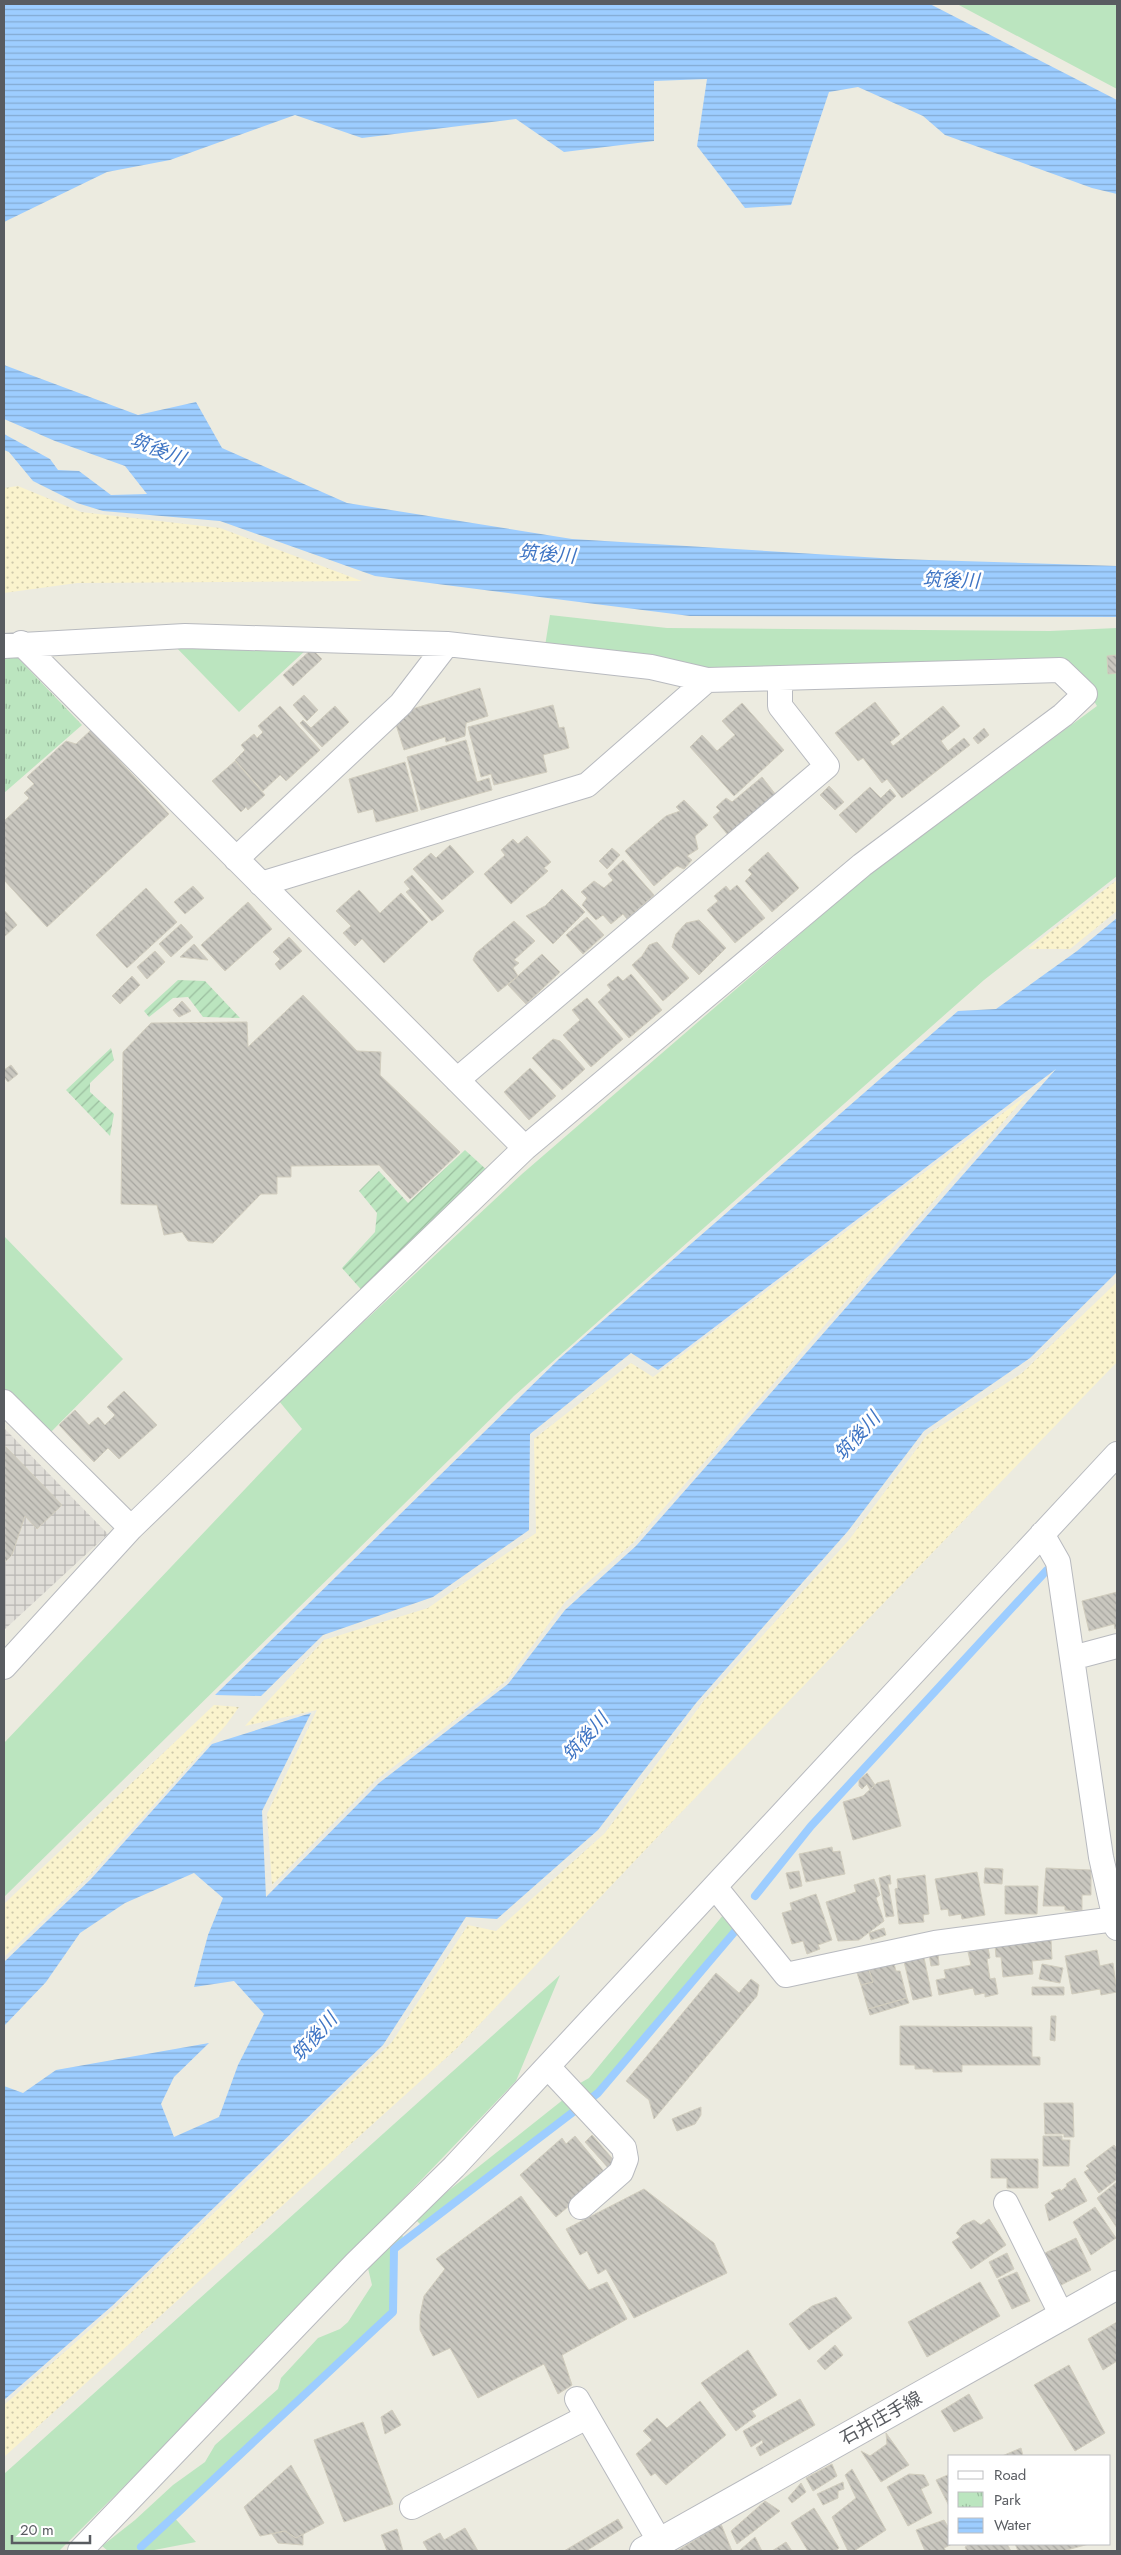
<svg xmlns="http://www.w3.org/2000/svg" width="1121" height="2555" font-family="Jost,'Noto Sans JP',sans-serif">
  <style>
    .industrial { fill: url(#industrial-grid) }
    .grass { fill: #bbe5bf }
    .sand { fill: url(#sand-dots) }
    .park { fill: url(#park-tufts) }
    .garden { fill: url(#garden-furrows) }
    .water { fill: url(#water-rules) }
    .lines { fill: none; stroke-linecap: round; stroke-linejoin: round }
    .stream { stroke: #9dcdff; stroke-width: 8 }
    .building { fill: url(#building-back-hatch); stroke: #d1cdbe }
    .minor-casing { stroke: #b8babf; stroke-width: 26 }
    .tertiary-casing { stroke: #b8babf; stroke-width: 30 }
    .minor { stroke: #fff; stroke-width: 24 }
    .tertiary { stroke: #fff; stroke-width: 28 }
    .labels { text-anchor: middle; dominant-baseline: central; stroke-width: 5; stroke-linejoin: round; paint-order: stroke }
    .street-label { font-size: 18px; fill: #595c61; stroke: #fff }
    .water-label { font-size: 19px; font-style: italic; fill: #3f75c4; stroke: #fff }
  </style>
  <defs>
    <pattern id="industrial-grid" width="8" height="8" patternUnits="userSpaceOnUse" patternTransform="scale(1.25)"><rect width="8" height="8" fill="#e0ded8"/><path d="M0 4h8M4 0v8" fill="none" stroke="#b9b7b3"/></pattern>
    <pattern id="sand-dots" width="8" height="8" patternUnits="userSpaceOnUse" patternTransform="scale(1.25)"><rect width="8" height="8" fill="#faf3cd"/><path d="M2 2h.1M6 6h.1" fill="none" stroke="#cdc8aa" stroke-width="1.8" stroke-linecap="round"/></pattern>
    <pattern id="park-tufts" width="24" height="20" patternUnits="userSpaceOnUse" patternTransform="scale(1.25)"><rect width="24" height="20" fill="#bbe5bf"/><path d="M3 7l-1-3M5 7V3M7 7l1-3M15 17l-1-3M17 17v-4M19 17l1-3" fill="none" stroke="#9bbd9f"/></pattern>
    <pattern id="garden-furrows" width="10" height="10" patternUnits="userSpaceOnUse" patternTransform="scale(1.25)"><rect width="10" height="10" fill="#bbe5bf"/><path d="M-1 1l2-2M0 10L10 0M9 11l2-2" fill="none" stroke="#9bbd9f"/></pattern>
    <pattern id="water-rules" width="6" height="5" patternUnits="userSpaceOnUse" patternTransform="scale(1.25)"><rect width="6" height="5" fill="#9dcdff"/><path d="M0 2.5h6" fill="none" stroke="#83aad2"/></pattern>
    <pattern id="building-back-hatch" width="6" height="6" patternUnits="userSpaceOnUse" patternTransform="scale(1.25)"><rect width="6" height="6" fill="#c9c7bf"/><path d="M-1 5l2 2M0 0l6 6M5-1l2 2" fill="none" stroke="#a6a59f"/></pattern>
  </defs>
  <rect width="100%" height="100%" fill="#ecebe0"/>
  <path class="industrial" d="M4,1428L108,1534L4,1630Z"/>
  <path class="grass" d="M957,4H1117V89Z
    M550,615L667,628L1050,631L1117,628V876L984,980L514,1396L4,1897V1743L302,1429L279,1401L522,1174L867,876L1097,706L1070,662L699,669L545,646Z
    M171,642L306,650L239,712Z
    M4,1236L123,1359L47,1436L4,1394Z
    M724,1914L736,1927L596,2092L588,2097L575,2086L589,2078Z
    M560,1975L516,2081L200,2411L59,2551H4V2474Z
    M564,2099L574,2110L421,2225L414,2218Z
    M399,2230L403,2237L391,2250L390,2311L172,2515L196,2542L149,2551H108L102,2546L135,2520L173,2485L205,2462L215,2445L278,2389L281,2378L318,2338L340,2329L348,2322L372,2285L367,2264Z"/>
  <path class="sand" d="M18,486L81,512L220,528L362,581L77,583L4,593V488Z
    M1117,880V911L1070,949H1028Z
    M1027,1095L634,1542L565,1602L506,1681L376,1780L272,1885L267,1814L317,1710L245,1726L324,1640L428,1608L536,1533L534,1439L631,1363L653,1377Z
    M1117,1282V1362L667,1827L456,2049L4,2457V2405L115,2308L392,2042L468,1925L496,1931L605,1833L706,1698L849,1540L927,1435L1022,1373Z
    M214,1705L239,1707L226,1725L91,1874L4,1957V1904Z"/>
  <path class="park" d="M15,655L82,725L4,793V657Z"/>
  <path class="garden" d="M178,980L205,981L240,1018L203,1017L188,997L173,998L149,1017L144,1011Z
    M111,1048L114,1060L90,1083V1092L114,1114L110,1136L66,1090Z
    M465,1150L489,1172L366,1295L342,1268L375,1232L377,1213L359,1191L379,1171L408,1203Z"/>
  <path class="water" d="M4,4H930L1117,100V194L1092,188L945,135L923,116L858,87L829,92L791,205L745,208L697,146L707,79L654,81V141L564,152L516,119L362,138L295,115L170,160L107,172L4,222Z
    M4,365L138,415L196,402L222,448L347,503L572,539L897,559L1117,566V617L690,616L375,576L220,521L103,511L77,503L33,481L9,452L4,450V434L50,459L58,470L79,471L111,495L147,494L125,466L55,441L4,419Z
    M1117,918V1272L1030,1358L924,1431L848,1531L696,1703L598,1830L497,1919L466,1917L383,2045L112,2306L4,2400V2086L23,2093L56,2070L209,2043L174,2077L161,2104L174,2137L219,2117L238,2065L264,2014L234,1981L194,1987L208,1935L223,1898L194,1873L125,1903L80,1933L46,1982L4,2026V1962L91,1879L212,1744L311,1713L262,1811L266,1897L379,1783L508,1684L565,1610L636,1546L1056,1069L658,1370L631,1353L530,1434L529,1530L433,1597L323,1635L261,1696L215,1695L560,1358L958,1011L996,1009L1077,951Z"/>
  <g class="lines">
    <path class="stream" d="M755,1896L811,1826L1047,1570
      M141,2547L393,2312L394,2249L598,2093L737,1929"/>
  </g>
  <path class="building" d="M312,649L322,659L293,686L283,675Z
    M1117,655V673L1108,674L1107,656Z
    M480,688L488,716L466,723L465,736L446,742L445,737L404,750L393,715Z
    M304,695L318,710L307,721L293,705Z
    M875,702L900,734L890,742L893,746L943,706L960,726L941,741L948,751L964,738L970,745L902,798L887,779L882,783L863,758L858,761L835,733Z
    M742,703L784,750L734,796L690,747L702,735L717,751L735,735L722,721Z
    M553,705L559,728L564,727L569,748L543,755L547,772L494,785L491,774L481,777L468,727Z
    M280,706L320,750L286,781L280,775L263,791L235,760L245,750L241,745L254,734L257,738L263,732L258,726Z
    M335,706L349,722L322,747L300,723L303,720L311,728Z
    M984,728L989,735L978,744L973,738Z
    M91,730L169,814L47,927L4,880V821L29,798L24,793L34,784L27,777L66,741L76,744Z
    M466,740L477,782L489,778L492,790L421,810L407,757Z
    M235,761L265,795L248,810L246,807L241,812L212,781Z
    M405,762L418,811L376,822L373,809L358,813L349,779Z
    M762,777L776,795L728,835L713,817L720,811L716,807L726,798L732,802Z
    M829,786L844,802L835,810L820,795Z
    M870,787L881,798L890,789L896,796L856,833L839,815Z
    M684,800L708,825L695,836L698,849L687,856L692,860L684,869L677,866L654,886L625,851L666,816L680,811L676,807Z
    M527,836L551,862L544,868L548,871L511,904L484,874L505,855L501,850L513,839L518,844Z
    M450,845L474,872L442,900L413,869L431,853L436,858Z
    M612,848L620,855L607,869L599,861Z
    M768,852L799,888L772,912L745,881L752,874L748,870Z
    M623,860L654,895L627,919L623,914L611,924L603,915L596,920L582,905L587,898L581,892L594,881L604,888L613,880L608,874Z
    M412,875L444,911L432,921L406,892L410,889L404,882Z
    M737,885L765,918L735,943L707,910L718,901L714,896L726,886L730,891Z
    M193,886L204,898L185,914L174,902Z
    M146,888L177,922L127,968L96,935Z
    M562,889L585,912L553,944L526,916L545,906Z
    M359,890L380,913L401,893L428,922L384,963L362,939L355,946L343,933L351,926L336,911Z
    M248,902L272,929L225,971L201,945Z
    M4,910L17,925L4,937Z
    M587,917L604,935L583,954L566,935Z
    M699,920L726,948L699,975L672,947L676,934L686,923Z
    M514,921L535,941L514,960L519,963L513,968L518,976L498,992L473,960L476,953Z
    M181,924L193,937L171,957L159,944Z
    M289,937L302,951L280,970L275,964L280,959L273,952Z
    M657,942L689,978L663,1001L632,965L642,956L649,945Z
    M194,944L208,960L180,957Z
    M155,951L165,962L147,979L137,967Z
    M542,954L560,972L526,1004L508,985Z
    M631,974L662,1010L629,1038L598,1002L611,990L607,985L618,976L623,981Z
    M132,976L140,985L120,1004L112,996Z
    M303,995L357,1051L381,1052L380,1075L460,1152L410,1199L379,1165L291,1166V1177H277V1194H261L213,1243L188,1241L182,1232L164,1235L157,1205L121,1204L123,1052L151,1023L247,1022L248,1047Z
    M587,998L623,1039L591,1067L563,1035L580,1020L572,1010Z
    M182,1001L191,1011L179,1017L173,1010Z
    M553,1039L560,1041L585,1069L562,1090L532,1058Z
    M11,1065L18,1074L8,1082L4,1077V1070Z
    M530,1068L556,1096L529,1120L504,1092Z
    M124,1391L157,1425L119,1459L108,1448L94,1462L59,1425L75,1410L89,1425L98,1417L105,1425L115,1415L107,1407Z
    M4,1445L62,1505L37,1529L25,1516L12,1555L4,1563Z
    M1117,1592V1628L1115,1629L1114,1624L1089,1631L1082,1601Z
    M867,1773L875,1785L870,1790L867,1784L862,1789L859,1786V1780Z
    M889,1780L901,1826L853,1840L843,1802L863,1796L877,1783Z
    M832,1847L833,1852L840,1851L845,1874L806,1882L799,1854Z
    M985,1868L1003,1869L1002,1884L984,1883Z
    M1046,1868L1091,1870V1895H1082V1911L1065,1910V1906H1043Z
    M799,1871L802,1886L790,1889L786,1873Z
    M977,1872L985,1915L962,1919L961,1914L949,1916L948,1909L941,1910L935,1879Z
    M890,1875L891,1884H888L894,1916L886,1917L879,1878Z
    M925,1875L929,1914L923,1915L924,1922L899,1924L895,1889L898,1888L897,1879Z
    M874,1879L880,1895L876,1898L884,1921L859,1940L838,1941L826,1902L856,1892L854,1885Z
    M1005,1886H1038L1037,1914H1005Z
    M816,1894L832,1940L818,1945L820,1949L807,1954L803,1941L792,1944L782,1913L792,1910L790,1903Z
    M884,1928L886,1935L871,1940L869,1933Z
    M1051,1940L1052,1959L1032,1961L1033,1974L1003,1977L1001,1957H996L995,1945Z
    M988,1948L990,1958L987,1959L990,1979L995,1978L998,1994L985,1997V1993L975,1995L973,1988L939,1995L936,1980L946,1978L944,1970L971,1965L968,1952Z
    M1097,1950L1100,1966L1113,1963L1117,1992L1101,1995L1100,1989L1072,1994L1065,1956Z
    M923,1953L932,1996L913,2000L903,1957Z
    M938,1953L939,1965L931,1966L929,1954Z
    M893,1960L896,1971H900L907,1998L868,2009L861,1985L873,1982L868,1968Z
    M867,1963L873,1982L861,1985L855,1967Z
    M1042,1964L1063,1968L1060,1983L1039,1979Z
    M716,1973L739,1993L751,1979L759,1985L757,1996L654,2119L649,2100L626,2081Z
    M1032,1987H1064V1995H1032Z
    M907,1998L909,2003L870,2015L868,2009Z
    M1051,2016H1056L1055,2041L1050,2040Z
    M900,2026L1032,2027V2057H1040V2065H962V2072H933V2069H915V2065H900Z
    M1044,2103H1073L1074,2137H1064V2134H1045Z
    M701,2107V2115L695,2124L677,2131L672,2119Z
    M592,2135L617,2164L610,2170L585,2142Z
    M575,2136L603,2170V2177L556,2217L520,2175L562,2138L566,2144Z
    M1043,2136H1062V2140H1070L1069,2166H1043Z
    M1114,2145L1117,2149V2179L1099,2193L1084,2172L1089,2169L1086,2166Z
    M991,2159H1038V2188H1007V2178H991Z
    M1075,2178L1087,2201L1049,2221L1045,2205L1055,2197L1051,2193L1060,2189L1061,2191L1067,2186L1066,2184Z
    M1117,2182V2228L1097,2198Z
    M644,2189L714,2243L727,2273L634,2318L606,2269L598,2274L587,2251L580,2255L566,2229Z
    M521,2196L589,2290L607,2282L627,2319L562,2355L572,2385L558,2394L544,2364L478,2398L450,2348L433,2356L420,2330V2315L424,2296L445,2269L436,2259Z
    M1095,2207L1116,2238L1091,2255L1073,2222Z
    M989,2219L1006,2245L971,2269L952,2242L960,2237L956,2233L963,2225L974,2220L981,2225Z
    M1076,2238L1091,2270L1061,2285L1045,2253Z
    M1007,2253L1014,2269L997,2278L989,2262Z
    M1017,2272L1030,2301L1012,2309L998,2280Z
    M980,2282L1000,2316L927,2357L908,2322Z
    M836,2297L852,2318L809,2350L789,2324L812,2306Z
    M1117,2322V2361L1103,2370L1088,2339Z
    M835,2345L843,2355L825,2370L817,2361Z
    M748,2350L777,2395L752,2411L756,2416L736,2431L701,2383Z
    M1069,2365L1105,2433L1075,2451L1034,2385Z
    M969,2394L983,2418L954,2432L941,2411Z
    M800,2399L815,2425L760,2456L756,2448L763,2443L762,2440L751,2447L743,2431Z
    M700,2401L726,2435L666,2485L655,2473L651,2476L636,2454L652,2440L643,2431L657,2418L667,2428Z
    M392,2410L401,2425L385,2434L381,2417Z
    M363,2422L393,2504L344,2522L314,2440Z
    M886,2433L909,2465L881,2482L861,2451L870,2456L887,2444Z
    M1021,2448L1023,2456H1002Z
    M832,2464L837,2476L813,2491L806,2478Z
    M291,2465L324,2523L296,2538L285,2531L260,2536L244,2507Z
    M852,2469L886,2530L854,2551H848L832,2517L856,2498L845,2475Z
    M909,2474L924,2475L929,2485L921,2489L932,2513L908,2526L887,2487Z
    M950,2474V2508L936,2480Z
    M843,2482L844,2489L838,2491V2498L823,2505L817,2494Z
    M801,2483L806,2492L792,2503L788,2498Z
    M765,2501L780,2511L737,2544L731,2531Z
    M814,2508L839,2548L835,2551H808L791,2523Z
    M618,2519L623,2528L586,2551H564Z
    M944,2520L950,2530L952,2544L944,2548L946,2551H925L916,2530Z
    M721,2524L732,2551H677Z
    M465,2528L478,2551H428L423,2542L440,2533L444,2540Z
    M397,2529L403,2551H387L381,2535Z
    M285,2531L296,2538L303,2534V2545L278,2543L272,2534Z
    M755,2537L762,2551H740V2550Z
    M786,2542L792,2551H772Z
    M970,2544H1007L1011,2551H967L965,2547Z
    M1015,2544H1089L1063,2551H1018Z"/>
  <g class="lines">
    <defs>
      <path id="minor" d="M21,643L525,1148
        M4,646L185,636L447,644L651,667L707,680L1060,670L1085,694L1063,715L862,865L525,1148L131,1528L4,1667
        M236,859L401,704L447,644
        M261,884L587,785L707,680
        M457,1080L827,766L780,706V678
        M4,1402L131,1528
        M1042,1534L1058,1562L1101,1857L1117,1928
        M1072,1658L1117,1646
        M715,1887L786,1975L935,1943L1115,1919
        M548,2067L624,2148L626,2159L621,2172L581,2207
        M1006,2203L1062,2316
        M577,2399L660,2542
        M412,2507L587,2417
        M80,2551L356,2263L454,2167L1117,1454"/>
      <path id="tertiary" d="M644,2551L1117,2285"/>
    </defs>
    <use href="#minor" class="minor-casing"/>
    <use href="#tertiary" class="tertiary-casing"/>
    <use href="#minor" class="minor"/>
    <use href="#tertiary" class="tertiary"/>
  </g>
  <g class="labels">
    <g class="street-label">
      <text transform="translate(881 2418) rotate(-29)">石井庄手線</text>
    </g>
    <g class="water-label">
      <text transform="translate(158 449) rotate(21)">筑後川</text>
      <text transform="translate(547 554) rotate(4)">筑後川</text>
      <text transform="translate(951 580) rotate(2)">筑後川</text>
      <text transform="translate(857 1436) rotate(-48)">筑後川</text>
      <text transform="translate(585 1737) rotate(-48)">筑後川</text>
      <text transform="translate(314 2037) rotate(-48)">筑後川</text>
    </g>
  </g>
  <rect width="1121" height="2555" fill="none" stroke="#595c61" stroke-width="10"/>
  <rect x="948" y="2455" width="162" height="90" fill="#ffffff" stroke="#bdbec0"/>
  <rect x="958" y="2471" width="25" height="8" fill="#ffffff" stroke="#bdbec0"/>
  <text x="994" y="2480" font-size="15" fill="#595c61">Road</text>
  <rect x="958" y="2492" width="25" height="15" fill="url(#park-tufts)" stroke="#bdbec0"/>
  <text x="994" y="2505" font-size="15" fill="#595c61">Park</text>
  <rect x="958" y="2518" width="25" height="15" fill="url(#water-rules)" stroke="#bdbec0"/>
  <text x="994" y="2530" font-size="15" fill="#595c61">Water</text>
  <path d="M12 2535v8h78v-8" fill="none" stroke="#595c61" stroke-width="2.5"/>
  <text x="20" y="2535" font-size="15" fill="#595c61" stroke="#ffffff" stroke-width="4" paint-order="stroke">20 m</text>
</svg>
